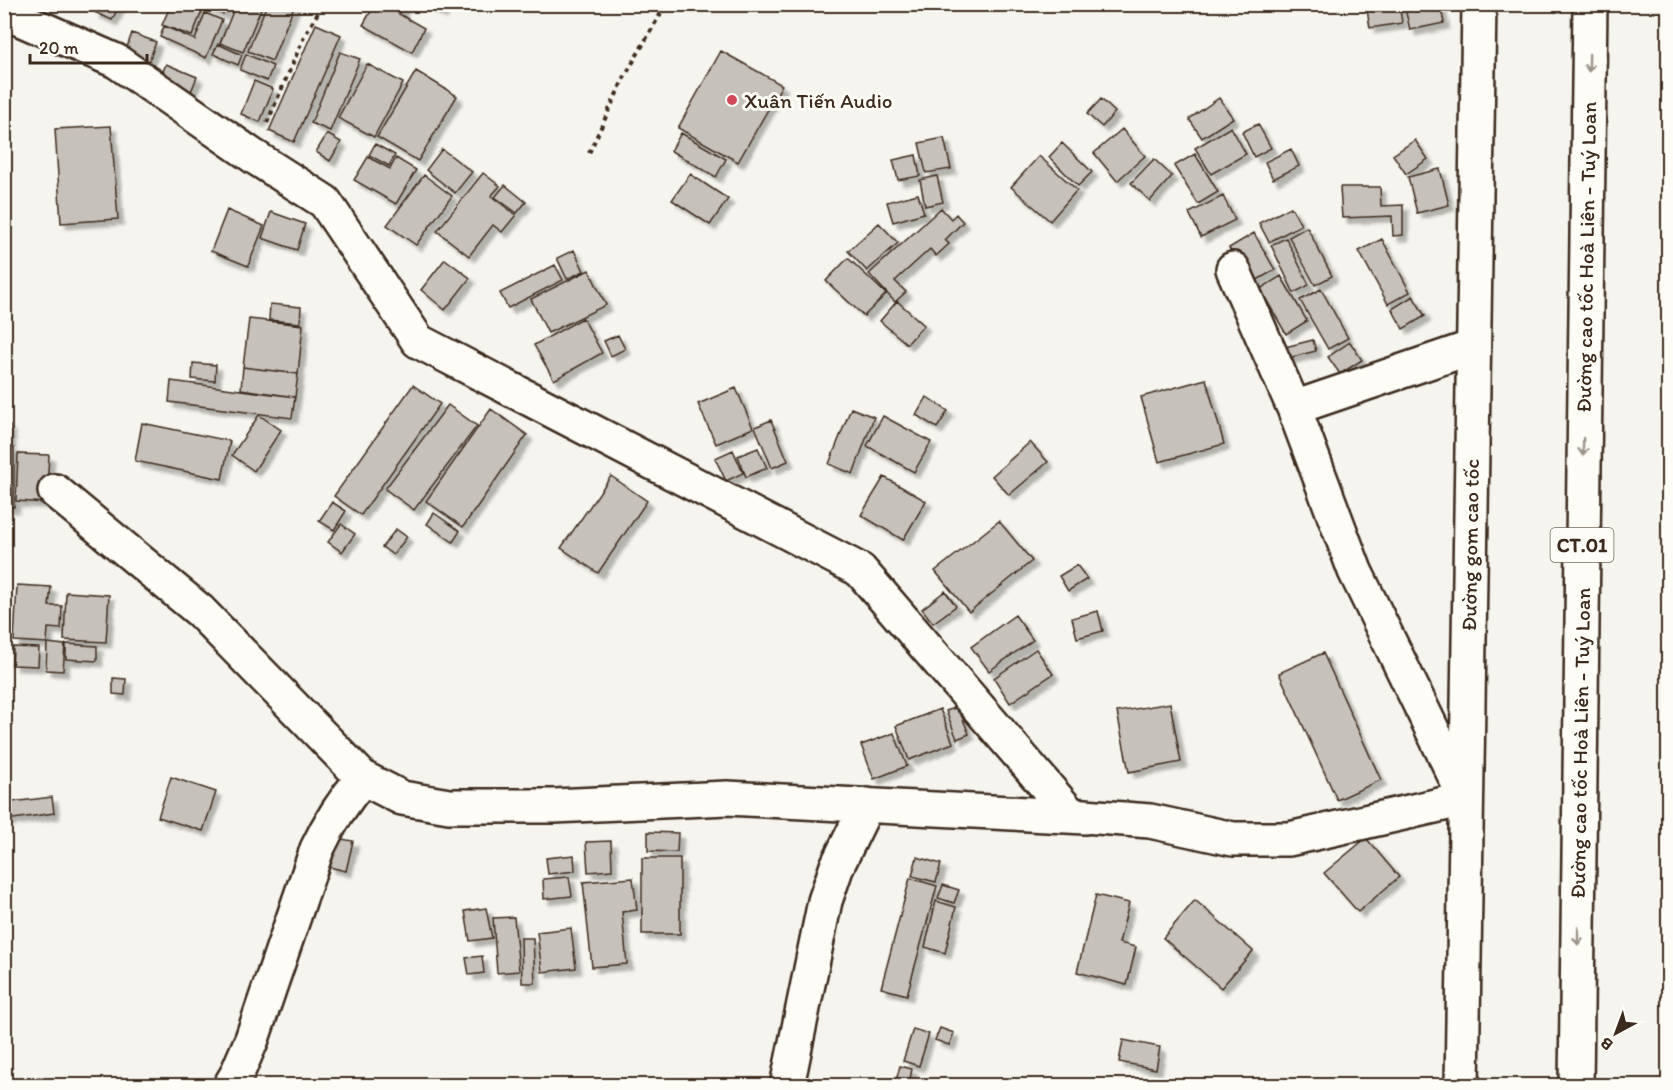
<svg xmlns="http://www.w3.org/2000/svg" width="1673" height="1090" font-family="Itim,sans-serif">
  <style>
    .building { fill: #c7c1bb; stroke: #3b2a1e; stroke-width: 1.5; filter: url(#shadow) }
    .lines { fill: none; stroke-linecap: round; stroke-linejoin: round }
    .street-casing { stroke: #3b2a1e; stroke-width: 38 }
    .secondary-casing { stroke: #3b2a1e; stroke-width: 38 }
    .highway-casing { stroke: #3b2a1e; stroke-width: 38 }
    .path { stroke: #3b2a1e; stroke-width: 4; stroke-dasharray: 4.5 4.5; stroke-linecap: butt }
    .street { stroke: #fdfcf7; stroke-width: 33 }
    .secondary { stroke: #fdfcf7; stroke-width: 33 }
    .highway { stroke: #fdfcf7; stroke-width: 33 }
    .oneway { stroke: #9c938a }
    .poi-dot { fill: #d1495b; stroke: #fdfcf7; stroke-width: 2 }
    .labels { text-anchor: middle; dominant-baseline: central; stroke-width: 6; stroke-linejoin: round; paint-order: stroke }
    .shield { fill: #fdfcf7; stroke: #75695f; stroke-width: 1.5 }
    .shield-label { font-size: 20px; font-weight: bold; fill: #3b2a1e }
    .poi-label { font-size: 21px; fill: #3b2a1e; stroke: #fdfcf7; text-anchor: start }
    .street-label { font-size: 21px; fill: #3b2a1e; stroke: #fdfcf7 }
  </style>
  <defs>
    <filter id="shadow"><feDropShadow dx="5.5" dy="5.5" stdDeviation="1.5" flood-color="#0004"/></filter>
  </defs>
  <rect width="100%" height="100%" fill="#f5f4ee"/>
  <filter id="ink" filterUnits="userSpaceOnUse"><feTurbulence type="fractalNoise" baseFrequency=".0167" numOctaves="2"/><feDisplacementMap in="SourceGraphic" scale="12" xChannelSelector="R" yChannelSelector="G"/><feConvolveMatrix kernelMatrix="1 2 1 2 8 2 1 2 1" color-interpolation-filters="sRGB"/></filter>
  <g filter="url(#ink)">
    <path class="building" d="M98,4L119,6L112,20L94,12Z
      M171,4H227L223,14L204,6L192,36L162,25Z
      M236,4H263L243,52L220,43Z
      M267,4H295L272,61L248,51Z
      M372,4H405L399,14L424,28L412,52L363,25L374,6Z
      M425,4H446L441,13Z
      M1366,4H1399L1402,23L1370,28Z
      M1404,4H1440L1444,23L1410,30Z
      M205,13L222,20L206,58L160,37L164,26L195,40Z
      M316,24L341,35L294,142L269,131Z
      M132,33L156,42L149,61L125,53Z
      M218,44L242,55L238,65L213,54Z
      M721,51L782,85L738,162L678,128Z
      M340,52L360,59L330,131L311,123Z
      M246,54L273,66L267,81L240,70Z
      M166,64L197,77L190,94L159,81Z
      M367,64L403,83L374,137L338,118Z
      M416,71L457,96L418,161L377,137Z
      M254,81L273,89L260,122L241,114Z
      M1219,98L1233,118L1202,138L1189,119Z
      M1101,99L1115,112L1102,127L1087,114Z
      M1258,124L1271,148L1254,157L1242,132Z
      M111,126L118,219L61,223L55,129Z
      M1231,127L1246,154L1211,174L1195,148Z
      M1122,129L1145,156L1117,181L1094,153Z
      M681,133L726,159L716,177L671,151Z
      M327,134L341,142L330,161L316,152Z
      M944,138L951,169L926,173L919,143Z
      M1415,140L1428,159L1406,174L1393,155Z
      M1062,143L1092,172L1078,186L1049,157Z
      M375,144L395,155L389,166L369,155Z
      M442,149L472,172L455,193L426,170Z
      M1291,149L1299,166L1273,179L1265,162Z
      M1195,154L1218,192L1198,204L1174,166Z
      M916,155L920,176L898,180L893,160Z
      M1039,156L1077,190L1050,221L1011,187Z
      M368,157L390,169L396,158L416,170L396,204L354,180Z
      M1154,159L1172,176L1150,201L1131,183Z
      M1440,169L1449,205L1417,213L1408,177Z
      M483,173L500,186L491,196L516,215L502,232L493,225L469,256L437,231Z
      M690,174L728,199L710,225L672,200Z
      M424,175L452,196L416,245L387,225Z
      M937,176L943,202L925,206L920,180Z
      M505,185L526,202L517,213L495,197Z
      M1340,187H1380L1381,206L1403,205V235L1393,236L1392,216L1342,218Z
      M918,194L924,213L893,222L887,202Z
      M1223,196L1235,220L1201,237L1189,213Z
      M1291,207L1301,225L1269,242L1259,223Z
      M941,208L951,219L956,214L963,222L945,240L949,244L936,256L930,249L895,281L906,292L895,302L869,274Z
      M227,210L264,226L248,266L211,251Z
      M271,212L305,224L297,250L262,238Z
      M879,223L898,243L867,271L848,251Z
      M1307,227L1332,276L1315,285L1289,237Z
      M1254,233L1275,270L1250,284L1229,248Z
      M1286,238L1309,285L1294,293L1271,245Z
      M1382,239L1410,292L1388,304L1359,251Z
      M574,250L584,271L567,279L557,258Z
      M848,258L886,294L864,316L826,281Z
      M445,259L470,278L445,310L421,290Z
      M555,265L563,280L508,308L500,293Z
      M589,270L606,305L548,333L531,299Z
      M1281,276L1307,321L1286,334L1260,289Z
      M1321,289L1348,338L1328,349L1300,300Z
      M1413,296L1425,316L1403,329L1392,309Z
      M897,301L924,325L907,344L880,321Z
      M270,304L301,307L300,323L269,320Z
      M583,318L602,353L554,380L534,345Z
      M249,319L303,325L298,374L243,367Z
      M618,335L625,349L611,356L604,341Z
      M1313,340L1316,351L1288,358L1285,347Z
      M1350,342L1362,360L1340,374L1328,357Z
      M193,363L216,365L215,381L192,379Z
      M243,367L298,374L295,397L241,389Z
      M1206,379L1224,444L1159,462L1141,397Z
      M171,381L295,397L292,418L169,402Z
      M413,385L440,404L361,515L334,496Z
      M736,388L753,428L716,444L698,404Z
      M927,397L948,411L937,428L916,415Z
      M448,405L477,426L414,510L385,489Z
      M851,408L874,417L853,474L829,464Z
      M491,409L527,435L463,527L426,501Z
      M259,415L281,430L254,471L232,455Z
      M883,416L931,442L914,472L867,446Z
      M771,420L788,461L772,468L755,427Z
      M142,423L230,441L222,479L135,461Z
      M4,426H10V446H4Z
      M1030,442L1048,462L1009,495L992,476Z
      M4,448H14V507H4Z
      M758,448L767,468L746,477L738,456Z
      M733,450L743,473L726,481L715,458Z
      M18,454L49,455L46,503L16,501Z
      M611,476L647,501L598,573L561,548Z
      M884,477L926,501L903,540L861,515Z
      M332,502L346,511L334,530L319,521Z
      M434,513L460,531L453,542L427,524Z
      M999,521L1032,561L969,612L935,571Z
      M341,524L355,534L342,552L328,542Z
      M396,529L407,537L393,555L382,547Z
      M1077,565L1087,579L1068,591L1059,576Z
      M17,585L51,587L49,606H62L61,629L48,628L47,643L14,641Z
      M945,591L956,606L933,623L922,609Z
      M66,592L109,595L106,642L64,640Z
      M1098,611L1103,631L1077,638L1072,618Z
      M1015,615L1033,640L989,671L971,647Z
      M47,643L65,645L63,671L46,670Z
      M66,644L97,646V661L66,659Z
      M13,647L39,648L38,666L12,665Z
      M1036,649L1053,674L1010,703L994,678Z
      M1323,653L1381,780L1337,800L1279,673Z
      M113,678L126,679L125,695L113,694Z
      M1170,703L1181,762L1129,772L1117,712Z
      M958,707L969,734L957,739L946,711Z
      M940,709L953,743L909,760L896,726Z
      M894,733L907,766L874,779L861,745Z
      M171,777L216,792L203,831L158,817Z
      M52,797L54,813L7,820L4,803Z
      M648,832L678,833L677,852L648,851Z
      M336,838L353,841L346,871L329,867Z
      M1366,838L1399,877L1358,912L1324,873Z
      M611,841L612,870L588,872L586,842Z
      M574,855L575,871L548,874L546,858Z
      M917,857L941,864L936,882L912,876Z
      M642,858H680V934H642Z
      M569,877L572,896L544,899L543,879Z
      M633,878L637,910L622,912L627,964L592,967L583,882Z
      M910,878L937,886L907,995L881,988Z
      M943,885L959,890L954,903L938,898Z
      M1096,895L1129,903L1119,943L1136,947L1127,985L1077,972Z
      M1195,900L1253,951L1221,988L1163,938Z
      M936,901L956,907L945,953L925,947Z
      M486,908L492,938L470,941L465,911Z
      M514,917L519,971L497,973L493,918Z
      M571,928L576,968L542,972L537,932Z
      M521,938H533L535,983H522Z
      M482,956L484,973L469,975L466,958Z
      M940,1028L954,1033L949,1045L935,1040Z
      M913,1029L929,1034L919,1066L903,1061Z
      M1123,1040L1160,1047L1156,1069L1119,1062Z
      M900,1066L912,1069L909,1084L896,1081Z"/>
    <g class="lines">
      <defs>
        <path id="street" d="M4,12L116,61L253,156L325,202L418,341L860,570L1071,815L1150,821L1233,839H1289L1466,799L1355,571L1294,408L1233,269
          M1294,408L1473,347
          M55,491L200,611L363,778L402,798L449,806H554L727,798L1085,817
          M230,1086L236,1076L252,1039L317,849C329,823 344,800 363,778
          M787,1086L825,901L837,866L867,805"/>
        <path id="secondary" d="M1462,1086L1479,4"/>
        <path id="highway" d="M1576,1086L1590,4"/>
      </defs>
      <use href="#street" class="street-casing"/>
      <use href="#secondary" class="secondary-casing"/>
      <use href="#highway" class="highway-casing"/>
      <path class="path" d="M267,123L304,37L323,4
        M589,153L624,78L666,4"/>
      <use href="#street" class="street"/>
      <use href="#secondary" class="secondary"/>
      <use href="#highway" class="highway"/>
    </g>
    <defs><path id="oneway-shaft" d="M-6 0H5M1.5-3L5.5 0L1.5 3" fill="none" stroke-width="1.6" stroke-linecap="round" stroke-linejoin="round" transform="scale(1.5)"/></defs>
    <g class="oneway">
      <use href="#oneway-shaft" transform="translate(1589 63) rotate(91)"/>
      <use href="#oneway-shaft" transform="translate(1583 447) rotate(91)"/>
      <use href="#oneway-shaft" transform="translate(1578 936) rotate(91)"/>
    </g>
  </g>
  <circle class="poi-dot" cx="732" cy="100" r="6"/>
  <g class="labels">
    <rect class="shield" x="1550.5" y="528" width="63" height="34" rx="4.5"/>
    <g class="shield-label">
      <text x="1582" y="545">CT.01</text>
    </g>
    <g class="poi-label">
      <text x="744" y="100">Xuân Tiến Audio</text>
    </g>
    <g class="street-label">
      <text transform="translate(1586 257) rotate(-89)">Đường cao tốc Hoà Liên - Tuý Loan</text>
      <text transform="translate(1470 545) rotate(-89)">Đường gom cao tốc</text>
      <text transform="translate(1580 743) rotate(-89)">Đường cao tốc Hoà Liên - Tuý Loan</text>
    </g>
  </g>
  <rect width="1673" height="1090" fill="none" stroke="#fdfcf7" stroke-width="24"/>
  <rect x="12" y="12" width="1649" height="1066" fill="none" stroke="#3b2a1e" stroke-width="2" filter="url(#ink)"/>
  <g transform="translate(1616 1033) rotate(221)" stroke="#fdfcf7" stroke-width="4.5" paint-order="stroke">
  <path d="M0-4.5L10 22L0 15L-10 22Z" fill="#3b2a1e"/>
  <text y="-9" font-size="16" font-weight="bold" text-anchor="middle" fill="#3b2a1e">B</text>
  </g>
  <path d="M30 54v9h117v-9" fill="none" stroke="#3b2a1e" stroke-width="3"/>
  <text x="39" y="54" font-size="18" fill="#3b2a1e" stroke="#fdfcf7" stroke-width="4.5" paint-order="stroke">20 m</text>
</svg>
